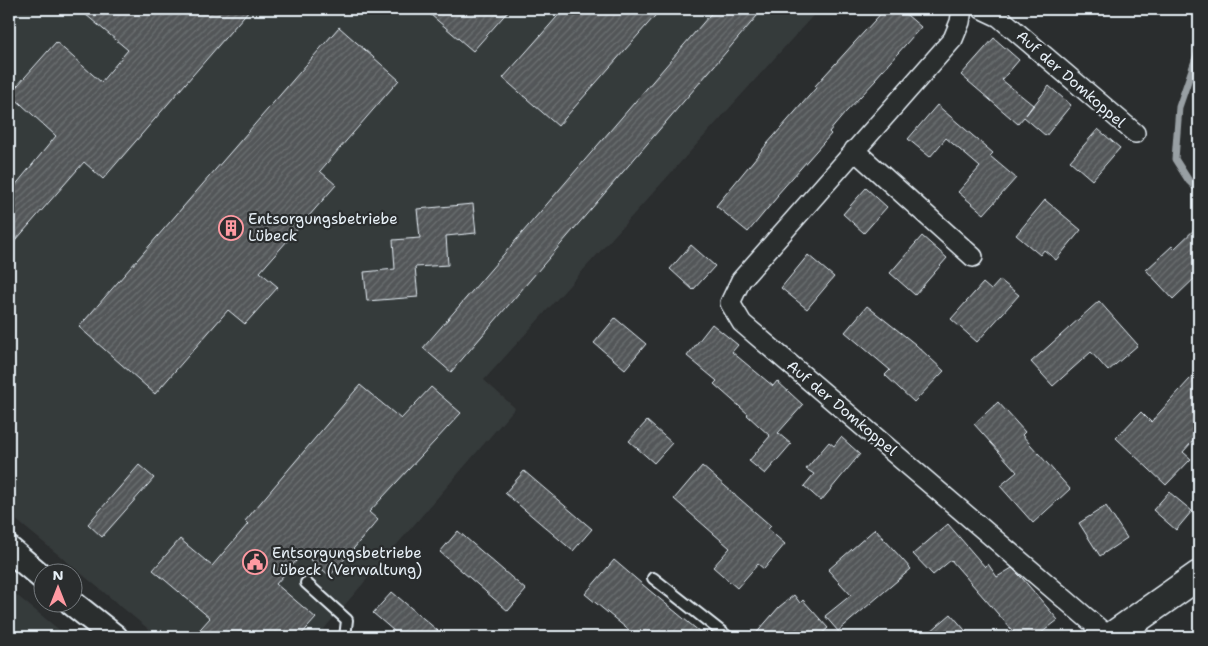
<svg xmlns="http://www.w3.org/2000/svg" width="1208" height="646" font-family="'Shantell Sans',sans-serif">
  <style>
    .built { fill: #363a3b }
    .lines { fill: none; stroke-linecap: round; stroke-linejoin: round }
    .stream { stroke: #989fa3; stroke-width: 7 }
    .building { fill: url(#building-hatch); stroke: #e8f1f8 }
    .service-casing { stroke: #e8f1f8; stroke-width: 14 }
    .minor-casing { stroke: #e8f1f8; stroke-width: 22 }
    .tertiary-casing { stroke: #e8f1f8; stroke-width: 28 }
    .secondary-casing { stroke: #e8f1f8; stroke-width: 31 }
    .service { stroke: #2a2d2e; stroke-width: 10 }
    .minor { stroke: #2a2d2e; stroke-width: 19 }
    .tertiary { stroke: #2a2d2e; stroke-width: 24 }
    .secondary { stroke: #2a2d2e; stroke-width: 28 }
    .labels { text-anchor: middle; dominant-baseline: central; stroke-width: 4.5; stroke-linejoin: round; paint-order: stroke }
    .street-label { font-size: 15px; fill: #e8f1f8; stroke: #2a2d2e }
    .poi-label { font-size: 15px; fill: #e8f1f8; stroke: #2a2d2e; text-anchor: start }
  </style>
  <defs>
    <pattern id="building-hatch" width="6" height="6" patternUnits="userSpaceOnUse" patternTransform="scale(1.25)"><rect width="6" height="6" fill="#535759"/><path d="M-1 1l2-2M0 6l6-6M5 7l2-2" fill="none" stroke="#6c7072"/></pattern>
  </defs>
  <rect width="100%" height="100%" fill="#2a2d2e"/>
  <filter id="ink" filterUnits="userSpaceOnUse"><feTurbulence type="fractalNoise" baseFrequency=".02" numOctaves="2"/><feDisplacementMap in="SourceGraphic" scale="10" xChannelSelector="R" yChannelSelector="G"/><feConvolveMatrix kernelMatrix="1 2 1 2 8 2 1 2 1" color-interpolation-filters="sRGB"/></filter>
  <g filter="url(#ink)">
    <path class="built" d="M9,9H819L484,380L515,408L317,637H158L9,514Z
      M9,589L68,637H9Z"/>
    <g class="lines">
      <path class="stream" d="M1199,49L1179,107L1175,159L1189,181L1199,191"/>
    </g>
    <path class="building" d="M79,9H250L103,179L84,162L9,248V193L56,136L10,94L56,42L101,82L128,50Z
      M424,9H510L473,51Z
      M564,9H661L558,126L503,78Z
      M715,9H763L451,372L423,348Z
      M885,9H900L921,27L875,79L876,80L845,113L829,132L831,134L777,195L778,196L748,232L716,206L767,144L816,88L815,86Z
      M339,27L399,80L320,171L336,185L260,272L278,287L245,324L228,310L155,394L79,327Z
      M994,38L1019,60L1002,80L1033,105L1026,115L1049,86L1071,105L1046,136L1024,117L1018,124L961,75Z
      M937,105L993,153L990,156L1016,178L984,214L958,192L980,167L946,138L930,157L908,139Z
      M1098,129L1120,148L1092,180L1070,161Z
      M866,188L887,207L864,233L843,214Z
      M1045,200L1081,230L1056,260L1044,250L1040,255L1016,235Z
      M473,204L476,233L446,236L448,265L415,267L418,297L367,301L364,272L395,269L393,240L420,238L417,209Z
      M1199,225V274L1173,299L1146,270L1172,246L1174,249Z
      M922,236L947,258L915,295L890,273Z
      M691,245L715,266L693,290L670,269Z
      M808,255L834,277L807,309L781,288Z
      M1000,280L1019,295L977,342L951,319L983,283L991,290Z
      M1099,301L1138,345L1108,371L1091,352L1053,386L1031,362Z
      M867,306L915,344L944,371L914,402L885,375L890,370L845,332Z
      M615,318L646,344L625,369L594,343Z
      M712,324L738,345L732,352L773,386L777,381L803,405L778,433L791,444L765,474L749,461L770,436L747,415L748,414L714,384L717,381L687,356Z
      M1199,369V434L1183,452L1191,459L1166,485L1116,438L1141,412L1151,422Z
      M360,385L401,419L431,387L461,413L369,512L378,520L330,576L303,553L276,584L316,618L299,637H193L210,618L153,570L180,539L212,566L248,524L245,521Z
      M998,402L1025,432L1022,435L1070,489L1033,523L1000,486L1017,472L974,424Z
      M647,421L672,443L654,463L629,441Z
      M841,437L860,454L821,501L804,486L814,474L806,469L829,442L834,446Z
      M139,465L154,478L102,537L88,524Z
      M702,466L771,526L768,529L785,544L764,569L758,564L737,588L713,567L730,548L674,499Z
      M524,471L592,529L573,551L505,493Z
      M1169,492L1192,511L1176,530L1153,510Z
      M1106,506L1127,538L1100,556L1079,523Z
      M948,524L985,567L988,564L997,577L1012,568L1022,578L1058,620L1036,637H1018L951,560L933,575L913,554Z
      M875,529L911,569L838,631L825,616L851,595L828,570Z
      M458,531L526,590L508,611L440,552Z
      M614,560L649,590L706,637H637L585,594Z
      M392,592L430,624L445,637H401L373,613Z
      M794,595L800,603L803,600L828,628L818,637H753L779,607Z
      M951,614L971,637H924Z"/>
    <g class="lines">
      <defs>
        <path id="service" d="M653,578L728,637
          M306,583L347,620L345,637"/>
        <path id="minor" d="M962,9L960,22L953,39L741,280L730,303L742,323L1109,637
          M982,9L999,17L1135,133
          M854,150L973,257"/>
        <path id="tertiary" d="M9,549L42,577
          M72,603L115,637"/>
        <path id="secondary" d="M1111,637L1199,575"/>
      </defs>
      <use href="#service" class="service-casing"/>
      <use href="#minor" class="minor-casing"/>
      <use href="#tertiary" class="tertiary-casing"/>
      <use href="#secondary" class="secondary-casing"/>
      <use href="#service" class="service"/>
      <use href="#minor" class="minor"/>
      <use href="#tertiary" class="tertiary"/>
      <use href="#secondary" class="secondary"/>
    </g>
  </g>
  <defs>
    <symbol id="building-ring" viewBox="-11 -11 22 22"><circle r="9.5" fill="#2a2d2e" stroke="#ff9aa2" stroke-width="1.5"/><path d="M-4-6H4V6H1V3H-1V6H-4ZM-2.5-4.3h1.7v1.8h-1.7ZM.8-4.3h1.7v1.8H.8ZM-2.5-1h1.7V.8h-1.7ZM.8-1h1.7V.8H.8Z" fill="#ff9aa2"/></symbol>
    <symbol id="civic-ring" viewBox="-11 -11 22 22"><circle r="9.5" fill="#2a2d2e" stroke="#ff9aa2" stroke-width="1.5"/><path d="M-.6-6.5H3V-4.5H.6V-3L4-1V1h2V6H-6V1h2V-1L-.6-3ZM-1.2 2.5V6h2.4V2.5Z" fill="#ff9aa2"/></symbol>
  </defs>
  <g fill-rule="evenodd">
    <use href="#building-ring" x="217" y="214" width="28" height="28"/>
    <use href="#civic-ring" x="241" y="548" width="28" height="28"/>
  </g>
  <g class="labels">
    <g class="street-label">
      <text transform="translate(1071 79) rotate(41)">Auf der Domkoppel</text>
      <text transform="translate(842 408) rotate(40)">Auf der Domkoppel</text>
    </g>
    <g class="poi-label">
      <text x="248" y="219">Entsorgungsbetriebe<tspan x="248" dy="17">Lübeck</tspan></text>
      <text x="272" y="553">Entsorgungsbetriebe<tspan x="272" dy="17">Lübeck (Verwaltung)</tspan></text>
    </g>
  </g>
  <rect width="1208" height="646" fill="none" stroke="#2a2d2e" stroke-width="30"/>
  <rect x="15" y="15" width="1178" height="616" fill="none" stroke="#e8f1f8" stroke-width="2" filter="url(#ink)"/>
  <g transform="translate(58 588)"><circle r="24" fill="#2a2d2e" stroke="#767b7f"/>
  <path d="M0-4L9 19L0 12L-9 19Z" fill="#ff9aa2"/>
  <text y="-8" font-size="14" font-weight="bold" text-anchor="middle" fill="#e8f1f8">N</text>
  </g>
</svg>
